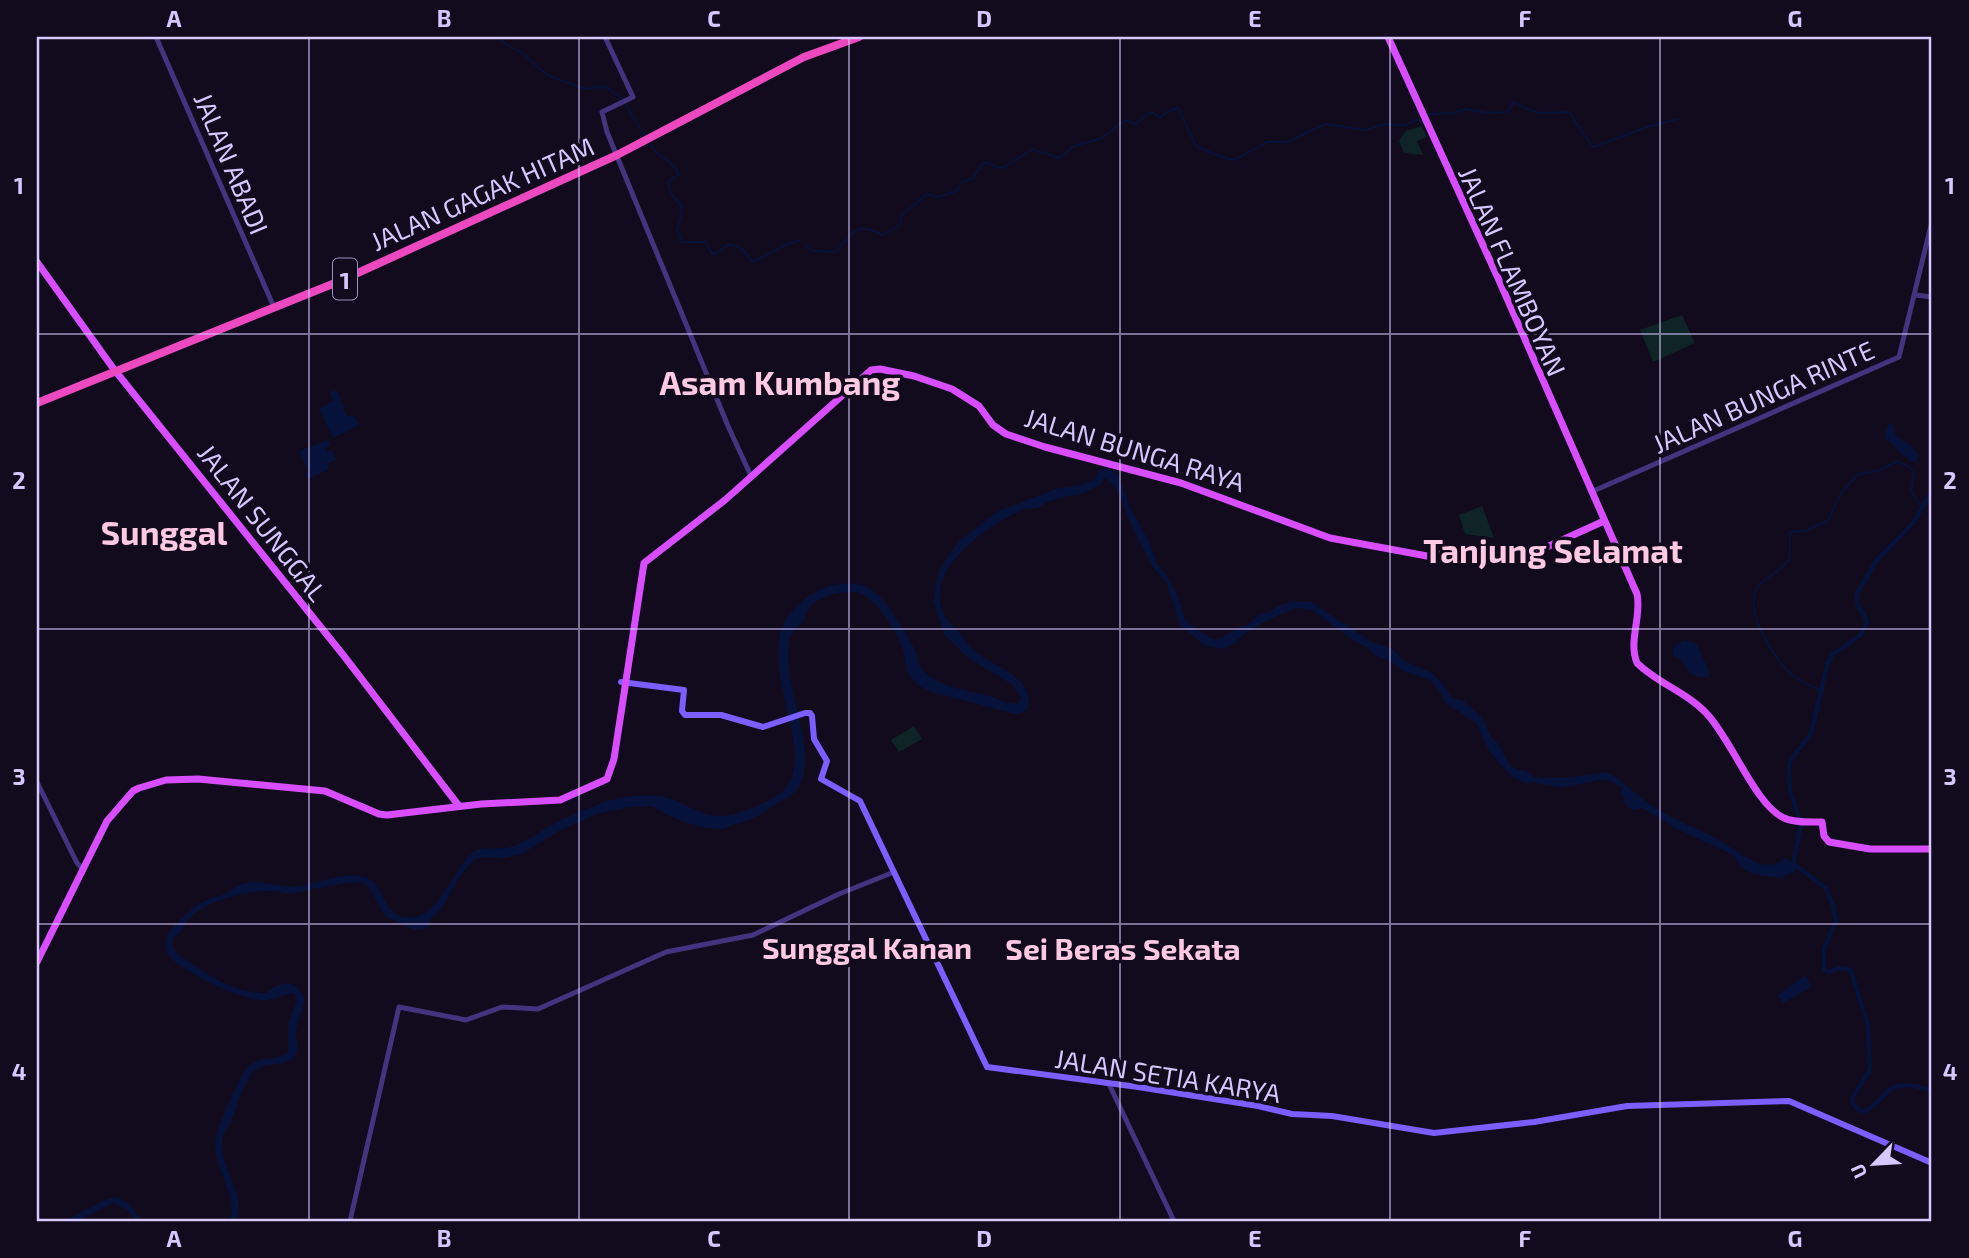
<svg xmlns="http://www.w3.org/2000/svg" width="1969" height="1258" font-family="'Exo 2',sans-serif">
  <style>
    .green { fill: #0e2427 }
    .water { fill: #07123a }
    .lines { fill: none; stroke-linecap: round; stroke-linejoin: round }
    .stream { stroke: #07123a; stroke-width: 2 }
    .river { stroke: #07123a; stroke-width: 4.5 }
    .tertiary { stroke: #42347e; stroke-width: 5 }
    .secondary { stroke: #7b5eff; stroke-width: 6 }
    .primary { stroke: #d84eff; stroke-width: 7 }
    .trunk { stroke: #ec48c0; stroke-width: 8 }
    .grid { fill: none; stroke: #d6c7ff; stroke-width: 2; stroke-opacity: 0.55 }
    .labels { text-anchor: middle; dominant-baseline: central; stroke-width: 7; stroke-linejoin: round; paint-order: stroke }
    .shield { fill: #110b1d; stroke: #9b8fbb; stroke-width: 2 }
    .shield-label { font-size: 24px; font-weight: bold; fill: #d6c7ff }
    .street-label { font-size: 26px; fill: #d6c7ff; stroke: #110b1d }
    .quarter-label { font-size: 30px; font-weight: bold; fill: #ffc9e3; stroke: #110b1d }
    .district-label { font-size: 33px; font-weight: bold; fill: #ffc9e3; stroke: #110b1d }
    .neatline { fill: none; stroke: #d6c7ff; stroke-width: 2.5 }
    .grid-label { font-size: 23px; text-anchor: middle; font-weight: bold; fill: #d6c7ff }
  </style>
  <rect width="100%" height="100%" fill="#110b1d"/>
  <path class="green" d="M1422,126L1427,137L1417,141L1423,155L1404,153L1399,141L1406,131Z
    M1682,315L1695,343L1653,362L1640,330Z
    M1482,506L1494,538L1465,534L1459,515Z
    M914,726L922,739L899,752L891,740Z"/>
  <path class="water" d="M337,390L347,417L353,415L360,425L333,438L319,409L333,401L330,392Z
    M1892,423L1896,436L1910,445L1919,456L1915,463C1902,458 1896,444 1884,438L1888,424Z
    M328,440L330,445L325,448L326,452L332,450L336,459L328,464V470L308,479L305,473L308,471L299,451Z
    M1105,469L1113,470L1118,475L1131,509L1150,543L1157,564L1168,577L1177,594L1185,620L1203,634L1213,639H1220L1239,627L1248,625L1259,614L1270,612L1275,607L1291,602H1311L1370,641L1392,649L1405,661L1431,672L1442,683L1452,698L1464,701L1483,719L1491,737L1498,743L1511,767L1531,773L1533,778H1566L1607,772C1626,783 1640,799 1659,810C1678,821 1698,829 1717,839C1736,848 1764,878 1784,858L1798,865L1793,873L1788,874L1782,878C1772,877 1750,875 1742,868C1737,863 1737,858 1731,854L1675,828L1643,808L1634,810L1627,807L1621,793V787L1608,780H1600L1561,788L1533,782L1526,783L1513,778L1489,751L1476,723L1444,702L1442,695L1430,680L1403,671L1388,660L1376,656L1368,648L1351,639L1314,611L1300,608L1287,609L1274,616L1261,618L1252,628L1242,633L1236,643L1222,649L1204,645L1180,625L1167,584L1152,566L1132,527L1119,493L1110,482L1104,478L1100,486C1093,487 1088,492 1081,494C1070,496 1061,497 1050,501C1045,503 1041,507 1036,508C1030,509 1026,508 1020,511C989,525 934,563 940,601C943,620 948,619 959,632C963,636 965,641 969,645C985,665 1027,670 1029,702C1029,711 1023,713 1015,714L932,692C923,689 912,682 908,673C905,665 905,655 902,647C896,630 874,594 855,592C839,591 818,596 807,610C805,613 806,617 804,620C800,626 794,628 791,636C777,680 822,750 798,788C792,798 781,800 773,806C763,815 748,821 736,824C730,825 727,829 721,829C702,830 667,817 652,806L630,807L597,814L559,831L522,854L504,858L483,857L474,860L460,876L442,908L430,920L428,928L414,930L385,916L368,886L362,882L345,883L288,894C265,885 214,898 194,914C184,922 186,929 173,938L172,946C176,955 181,956 188,961C214,978 234,993 266,993C282,980 296,978 305,1000C302,1011 298,1020 296,1031C295,1040 301,1049 294,1057C284,1067 270,1062 259,1068C245,1074 236,1111 230,1124C226,1133 227,1124 224,1133C216,1157 232,1173 237,1195C240,1203 238,1213 236,1221H230C236,1200 224,1183 218,1163C216,1155 214,1145 216,1136C220,1122 239,1077 248,1067C259,1055 277,1062 288,1052V1025L297,1000L294,994C283,993 274,1001 262,1000C242,1000 176,970 167,953C161,941 169,931 177,923C187,914 195,904 209,899C213,897 218,897 222,895C230,891 236,885 246,883C263,879 281,889 299,886C318,883 355,868 371,880C387,891 383,921 414,917C439,914 453,871 471,854C480,844 498,851 510,847C527,842 541,830 557,822C571,815 586,809 601,803C620,797 648,792 668,798C693,805 708,824 738,813C753,808 781,798 789,783C814,739 748,653 796,607C807,597 815,590 830,586C871,575 884,599 903,629C908,637 913,644 916,653C918,657 918,662 920,666C932,685 965,691 986,695C997,698 1006,705 1018,703L1021,698L1014,686L967,657L944,634L933,601L939,570L959,541L998,511L1056,489L1081,485L1095,479L1099,470Z
    M1684,640L1697,644L1710,673L1708,677C1680,678 1693,663 1673,656V647Z
    M1805,975L1812,987L1783,1003L1778,995Z
    M116,1197L129,1204L142,1221H137L126,1209L113,1203L79,1220L64,1221L107,1199Z"/>
  <g class="lines">
    <path class="stream" d="M495,37L523,54L547,75L585,89L605,86L622,99
      M625,104L646,137
      M1428,114L1455,113L1465,109L1488,113L1507,112L1514,102C1540,117 1541,113 1569,112L1591,145L1594,147L1647,127L1679,119
      M649,142C658,160 669,156 679,174L668,182C672,209 689,192 677,231L682,242H706L712,254L717,253L727,245C738,244 746,251 751,261H755L789,243L799,241
      M805,244L812,251L835,252C855,234 853,220 883,235L899,226L902,215L927,194L938,197L957,191L961,183L973,178L983,163C991,161 995,169 1003,168L1032,149L1060,158L1072,147L1102,138L1125,120L1136,124L1148,113H1153L1160,118L1166,112L1178,108L1196,146L1221,157L1234,160L1268,142H1288L1325,124L1365,130L1385,124L1404,125L1420,119
      M1820,690C1813,686 1803,683 1796,678C1776,664 1743,612 1757,588C1764,577 1785,569 1789,559C1792,551 1789,541 1790,532L1805,531L1828,521L1841,493L1858,474L1878,471L1897,461L1911,468L1914,475L1911,491L1920,505"/>
    <path class="river" d="M1238,636C1255,623 1274,614 1294,607
      M1795,865L1826,888L1833,906L1836,920L1824,949V970L1829,972L1839,968L1851,970L1868,1026L1870,1069L1853,1097L1852,1102C1864,1126 1881,1095 1892,1088C1904,1082 1921,1087 1932,1091
      M1791,866L1793,864L1801,825L1790,790L1789,766L1792,758L1811,734L1827,665L1833,654L1861,635L1867,621L1857,603V593L1877,560L1913,523L1932,491"/>
    <path class="tertiary" d="M156,37L273,305
      M605,37L633,97L602,112L607,132L728,426L751,476
      M1915,295L1932,297
      M1591,492L1899,357L1932,221
      M37,782L77,863L83,869
      M1109,1084L1174,1221
      M350,1221L399,1007L466,1020L502,1007L538,1009L666,952L753,935L839,894L894,872"/>
    <path class="secondary" d="M621,682L684,690L682,711L685,715H721L763,727L805,713H810L812,716
      M812,716L814,739L827,761L821,779L860,801L987,1067L1138,1087L1258,1106L1292,1114L1332,1116L1434,1133L1534,1122L1627,1106L1789,1101L1932,1163"/>
    <path class="primary" d="M1388,37L1498,278L1637,594C1642,616 1628,641 1637,663C1657,683 1688,693 1707,714C1731,739 1756,806 1784,818C1795,823 1810,822 1822,822L1824,836L1829,842L1870,849H1932
      M37,262L113,368L344,656L459,806
      M37,962L107,821L133,791L139,788L166,780L198,779L325,791L379,814L387,815L481,804L560,800L607,779L614,759L644,563L725,500L871,370L880,369L914,376L952,389L979,406L993,425L1006,434L1045,447L1181,483L1330,538L1427,556L1457,550L1527,556L1604,521"/>
    <path class="trunk" d="M37,403L340,281L617,155L804,57L859,37"/>
  </g>
  <path class="grid" d="M309,37V1221M579,37V1221M849,37V1221M1120,37V1221M1390,37V1221M1660,37V1221M37,334H1932M37,629H1932M37,924H1932"/>
  <g class="labels">
    <rect class="shield" x="333" y="258.5" width="24" height="41" rx="5"/>
    <g class="shield-label">
      <text x="345" y="279">1</text>
    </g>
    <g class="street-label">
      <text transform="translate(232 163) rotate(67)">JALAN ABADI</text>
      <text transform="translate(482 193) rotate(-24)">JALAN GAGAK HITAM</text>
      <text transform="translate(1513 271) rotate(66)">JALAN FLAMBOYAN</text>
      <text transform="translate(1763 396) rotate(-24)">JALAN BUNGA RINTE</text>
      <text transform="translate(1135 449) rotate(17)">JALAN BUNGA RAYA</text>
      <text transform="translate(263 522) rotate(52)">JALAN SUNGGAL</text>
      <text transform="translate(1168 1075) rotate(9)">JALAN SETIA KARYA</text>
    </g>
    <g class="quarter-label">
      <text x="867" y="947">Sunggal Kanan</text>
      <text x="1123" y="948">Sei Beras Sekata</text>
    </g>
    <g class="district-label">
      <text x="780" y="382">Asam Kumbang</text>
      <text x="164" y="532">Sunggal</text>
      <text x="1553" y="550">Tanjung Selamat</text>
    </g>
  </g>
  <rect width="1969" height="1258" fill="none" stroke="#110b1d" stroke-width="77"/>
  <g transform="translate(1874 1164) rotate(245)" stroke="#110b1d" stroke-width="5" paint-order="stroke">
  <path d="M0-5L12 26L0 18L-12 26Z" fill="#d6c7ff"/>
  <text y="-10" font-size="19" font-weight="bold" text-anchor="middle" fill="#d6c7ff">U</text>
  </g>
  <rect x="38" y="38" width="1892" height="1182" class="neatline"/>
  <g class="grid-label">
    <text x="174" y="27">A</text>
    <text x="444" y="27">B</text>
    <text x="714" y="27">C</text>
    <text x="984" y="27">D</text>
    <text x="1255" y="27">E</text>
    <text x="1525" y="27">F</text>
    <text x="1795" y="27">G</text>
    <text x="19" y="194">1</text>
    <text x="1950" y="194">1</text>
    <text x="19" y="489">2</text>
    <text x="1950" y="489">2</text>
    <text x="19" y="785">3</text>
    <text x="1950" y="785">3</text>
    <text x="19" y="1080">4</text>
    <text x="1950" y="1080">4</text>
    <text x="174" y="1247">A</text>
    <text x="444" y="1247">B</text>
    <text x="714" y="1247">C</text>
    <text x="984" y="1247">D</text>
    <text x="1255" y="1247">E</text>
    <text x="1525" y="1247">F</text>
    <text x="1795" y="1247">G</text>
  </g>
</svg>
